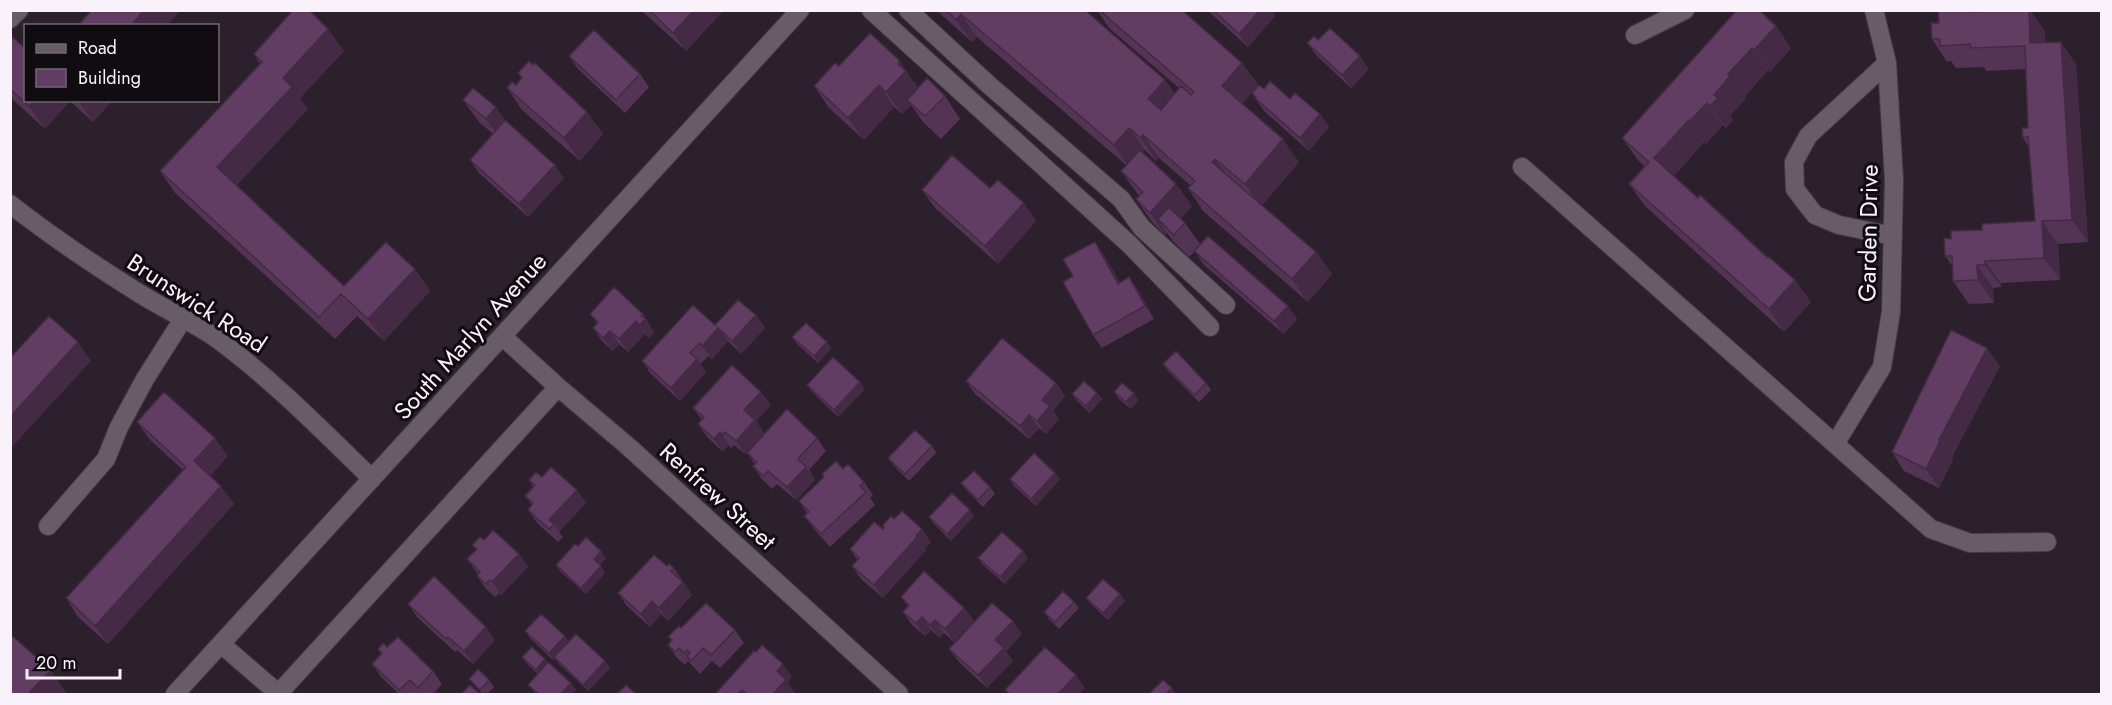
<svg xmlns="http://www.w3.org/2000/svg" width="2112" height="705" font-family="Jost,sans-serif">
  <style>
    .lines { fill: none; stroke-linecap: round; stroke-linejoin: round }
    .minor-casing { stroke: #473d47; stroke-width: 20 }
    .minor { stroke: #695c69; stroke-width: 18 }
    .wall { fill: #533455 }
    .shaded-wall { fill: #442a45 }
    .building { fill: #613c63; stroke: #442a45; stroke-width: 1.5 }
    .labels { text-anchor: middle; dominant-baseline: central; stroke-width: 6; stroke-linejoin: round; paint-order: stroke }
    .street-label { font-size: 24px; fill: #faf2fa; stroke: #110c11 }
  </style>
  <rect width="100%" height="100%" fill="#2c202c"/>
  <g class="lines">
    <defs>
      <path id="minor" d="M871,10L1129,244L1210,327
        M908,10L989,85L1121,199L1142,228L1226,305
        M10,19L19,10
        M1635,35L1685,10
        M1887,63L1808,136L1794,162L1795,189L1815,215L1839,225L1893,236
        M1522,167L1931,529L1970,543L2047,542
        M10,204C52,237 97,267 142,295C165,309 190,321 213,336C271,378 321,429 372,479
        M502,336L558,387L630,448L899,694
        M1835,444L1882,367L1891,312L1894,180L1887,63L1874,10
        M48,526L106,459L119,427L145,379L183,319
        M221,644L279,694
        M175,694L800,10
        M278,694L558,387"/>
    </defs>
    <use href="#minor" class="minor-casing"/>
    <use href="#minor" class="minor"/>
  </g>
  <path class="wall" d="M641,10L723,11L686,51Z
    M936,10H1085L1165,80L1175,94L1179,88L1109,28L1097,10H1182L1242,63L1258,85L1242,104L1299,162L1262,205L1316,252L1332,274L1308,302L1203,211L1188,188L1190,185L1159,158L1156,161L1145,150L1142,153L1176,184L1192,206L1180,219L1185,223L1200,244L1297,319L1284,334L1203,264L1195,251L1189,257L1173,241L1167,233L1165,235L1152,222L1136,199L1139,196L1121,171L1126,165L977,37L972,42Z
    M1207,10H1271L1275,16L1248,47Z
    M1938,10H1972L1973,12L2030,10L2045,32V43L2076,64L2088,242L2058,244L2060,280L2001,283V287L1993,288L1994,303L1969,304L1953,281V267L1945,256L1951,239L1982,230L2035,221L2029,147L2023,138L2028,128L2026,69L1986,71L1984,67L1956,68L1951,61L1947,62L1932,39L1939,23Z
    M1776,26L1791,48L1770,72L1768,70L1745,96L1746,98L1730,116L1733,120L1726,128L1723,125L1706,144L1704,142L1674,176L1811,302L1784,332L1645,206L1629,184L1645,167L1638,160L1622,138Z
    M328,29L344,51L300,98L308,109L236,186L344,286L415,269L430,291L384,341L357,316L335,339L175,193L160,171L260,64L254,54Z
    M10,35L26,100H113L93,122L70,101L45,129L10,97Z
    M1318,40L1369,69L1351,88L1317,56L1307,43Z
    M569,56L640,74L649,87L625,113L578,69Z
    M839,66L916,83L915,84L918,88L945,96L960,119L941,139L923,122L911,105L902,114L894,107L864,140L829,108L814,86Z
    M518,73L587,112L603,134L580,161L522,110L507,88L516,85L521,78Z
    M1264,89L1290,99L1320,114L1329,127L1309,151L1264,111L1255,98L1252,93Z
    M463,100L505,120L564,178L528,217L479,173L470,160L493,134L479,122Z
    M990,188L1024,203L1036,221L998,264L935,208L922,190Z
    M1104,255L1120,283L1138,290L1154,319L1102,348L1093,335L1073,276Z
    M590,314H643L654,332L649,338L645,334L628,352L619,344L613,351L602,341L593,328L597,323Z
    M756,315L765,328L741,354L728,341L712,359L709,356L700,364L706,372L680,401L651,374L642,361L715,325Z
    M792,337L827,342L831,349L818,363L797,344Z
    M1163,364L1206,383L1211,390L1199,402L1168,371Z
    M2000,366L1952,457L1953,459L1939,488L1904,471L1892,452Z
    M966,381L1056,383L1065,396L1053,411L1059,419L1046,434L1039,428L1029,439L975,394Z
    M807,385L865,389L838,417L812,392Z
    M761,392L771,405L756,421L764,433L745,454L734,445L731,448L729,445L723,452L707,437L698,424L702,420L693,408Z
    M1114,392L1138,400L1131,409L1119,399Z
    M1097,393L1102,399L1090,413L1077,401L1072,394Z
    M137,422L228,456L210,476L234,504L108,644L78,617L66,598L183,470L150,440Z
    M817,438L826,451L809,470L815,480L796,500L777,484L772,489L762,479L753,466L755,464L747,453Z
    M932,446L936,453L909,481L893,465L888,458Z
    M843,469L864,482L873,495L870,498L875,505L830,547L814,529L804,516L807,514L799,501L824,478L822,474Z
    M1055,473L1060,479L1036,506L1014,486L1010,479Z
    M542,477L577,490L586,503L559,532L563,537L558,542L537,523L528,510L532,505L525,496L533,487L529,480Z
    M961,483L990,487L995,494L983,507L966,490Z
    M970,510L974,516L951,541L934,524L929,517Z
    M894,519L931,542L925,548L926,550L883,598L861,579L852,566L857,560L850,549L883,529Z
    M484,540L519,554L528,567L501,595L499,593L495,597L486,589L477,576L478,574L467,559L476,550L472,545Z
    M578,546L606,558L599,565L605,573L586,594L561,572L556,565Z
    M978,558H1028L1005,584L983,565Z
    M667,566L674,568L692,595L668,621L661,614L650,627L627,606L618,593Z
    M1120,594L1125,601L1108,620L1091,604L1086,598Z
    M901,597L964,608L974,621L954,642L944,633L940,638L931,630L925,636L912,625L903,612L908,607Z
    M1074,602L1079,608L1059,629L1049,619L1044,612Z
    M408,604L486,627L495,640L473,664L457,650L455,652L417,617Z
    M681,628L735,630L744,643L720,668L712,661L700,674L688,661L685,665L677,658L668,645L671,641L668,637Z
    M525,631L569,641L605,661L610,668L588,691L559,664L555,659L553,660L530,638Z
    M1022,634L1006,651L1013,661L987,688L959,662L949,649Z
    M387,647L433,671L442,684L433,694H421L419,693L417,694H399L381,677L372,664L381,654L378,649Z
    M522,657L548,662L576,690L572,694H536L528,685L538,674L527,664Z
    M469,679L489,680L494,687L487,694H483L474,685Z"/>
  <path class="shaded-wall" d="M144,10H181L167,26H131Z
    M694,10L723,11L686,51L673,33Z
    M1260,10H1271L1275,16L1248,47L1239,34Z
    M2029,10L2045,32L2046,66L2030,43Z
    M961,14L977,37L972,42L956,20Z
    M1776,26L1791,48L1770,72L1754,50Z
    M328,29L344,51L300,98L308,109L232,190L217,167L283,78Z
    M2061,42L2076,64L2088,242L2072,220Z
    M1752,48L1768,70L1745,96L1746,98L1730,116L1733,120L1726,128L1710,106L1714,95L1728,74Z
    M1360,56L1369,69L1351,88L1342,75Z
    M900,61L921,93L907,100L911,105L902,114L886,92L898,64Z
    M1242,63L1258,85L1238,109L1222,86Z
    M1165,80L1180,102L1164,121L1148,99Z
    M879,85L894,107L864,140L848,118Z
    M35,100H70V101L45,129L29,106Z
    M78,100H113L93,122Z
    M1707,103L1723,125L1706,144L1690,121Z
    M496,107L512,130L502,141L486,119Z
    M587,112L603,134L580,161L564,138Z
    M1320,114L1329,127L1309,151L1300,138Z
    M1689,120L1704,142L1669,181L1654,158Z
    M1129,128L1145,150L1129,168L1114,145Z
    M1143,135L1159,158L1156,161L1141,138Z
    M1283,139L1299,162L1261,207L1245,184Z
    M1215,159L1231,181L1212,162Z
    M555,165L564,178L528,217L519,204Z
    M1176,184L1192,206L1169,230L1158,219L1167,233L1165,235L1150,213Z
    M1024,203L1036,221L998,264L985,246Z
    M2042,221L2058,244L2060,280L2044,258Z
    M1095,242L1104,255L1127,297L1118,284Z
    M1316,252L1332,274L1308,302L1292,279Z
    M1985,261L2001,283V287L1985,265Z
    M1977,265L1993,288L1994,303L1978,280Z
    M415,269L430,291L384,341L368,319Z
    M1129,277L1138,290L1154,319L1145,306Z
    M1795,280L1811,302L1784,332L1769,309Z
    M1288,306L1297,319L1284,334L1274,321Z
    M756,315L765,328L741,354L732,341Z
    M645,319L654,332L649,338L640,325Z
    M636,321L645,334L628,352L619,339Z
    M718,328L728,341L712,359L702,346Z
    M610,331L619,344L613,351L603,338Z
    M78,342L91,361L10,449V417Z
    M827,342L831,349L818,363L814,356Z
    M1987,348L2000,366L1952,457L1953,459L1939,488L1926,469L1939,440Z
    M697,359L706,372L680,401L671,388Z
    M860,382L865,389L838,417L834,410Z
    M1056,383L1065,396L1053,411L1059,419L1046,434L1037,421L1042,400Z
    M761,392L771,405L756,421L764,433L745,454L736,441L744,410Z
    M1097,393L1102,399L1090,413L1086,406Z
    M1134,393L1138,400L1131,409L1126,402Z
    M1029,415L1039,428L1029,439L1020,426Z
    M720,432L729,445L723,452L714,439Z
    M215,438L228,456L207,479L194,461Z
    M806,467L815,480L796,500L787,487Z
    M1055,473L1060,479L1036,506L1031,499Z
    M221,486L234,504L108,644L95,626Z
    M577,490L586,503L559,532L554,524L549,520Z
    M970,510L974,516L951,541L947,534Z
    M922,529L931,542L925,548L926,550L883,598L874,585Z
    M601,551L606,558L598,566L594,559Z
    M1023,551L1028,558L1005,584L1000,577Z
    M519,554L528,567L501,595L492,582Z
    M601,566L605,573L586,594L581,588Z
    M683,582L692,595L668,621L659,608Z
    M1120,594L1125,601L1108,620L1103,613Z
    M652,601L661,614L650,627L641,614Z
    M964,608L974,621L954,642L945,629Z
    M922,617L931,630L925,636L916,623Z
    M935,620L944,633L940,638L930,625Z
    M1013,621L1022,634L1006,651L1013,661L987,688L978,675L995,640Z
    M486,627L495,640L473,664L464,651Z
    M565,636L570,643L553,660L549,653Z
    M545,659L550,666L541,676L536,670Z
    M605,661L610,668L588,691L583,685Z
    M783,664L792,677L788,682L795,693L794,694H773L777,671Z
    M51,670L66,692L64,694H28Z
    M1076,675L1085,688L1079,694H1058Z
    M571,683L576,690L572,694H561Z
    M1172,688L1176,694H1166Z
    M742,690L745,694H738Z"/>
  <path class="building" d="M92,10H144L131,26H85L81,22Z
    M293,10H309L328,29L283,78L292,87L217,167L344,286L386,242L415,269L368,319L341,294L319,317L160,171L262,62L254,54Z
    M649,10H694L673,33Z
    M946,10H1085L1165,80L1148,99L1161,110L1181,86L1191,95L1194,92L1099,10H1182L1242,63L1222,86L1283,139L1245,184L1215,159L1212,162L1316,252L1292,279L1188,188L1195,181L1143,135L1141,138L1129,128L1114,145L961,14L956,20Z
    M1213,10H1260L1239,34Z
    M1737,10H1759L1776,26L1754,50L1752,48L1728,74L1730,76L1714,95L1718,98L1710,106L1707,103L1690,121L1689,120L1654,158L1698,198L1700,195L1768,258L1769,257L1795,280L1769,309L1629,184L1649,162L1622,138Z
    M1938,10H1970V12L2029,10L2030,43L2061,42L2072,220L2042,221L2044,258L1985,261V265H1977L1978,280L1953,281L1952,256H1945L1944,238L1951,239V231L1982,230V224L2035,221L2028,137L2023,138L2022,128H2028L2025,46L1971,48L1970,44L1940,46V39H1932L1931,23H1939Z
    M1330,28L1360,56L1342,75L1307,43L1314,36L1318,40Z
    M594,30L640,74L616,100L569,56Z
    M870,33L900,61L898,64L906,71L886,92L879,85L848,118L814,86L835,63L839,66Z
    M10,35L26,49V100H35L29,106L10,89Z
    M529,61L533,65L535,63L587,112L564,138L507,88L512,82L516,85L522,78L518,73Z
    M927,78L945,96L925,116L907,100Z
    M1270,81L1290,99L1295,93L1320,114L1300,138L1255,98L1256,97L1252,93L1259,85L1264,89Z
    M473,88L496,107L486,119L463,100Z
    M505,120L555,165L519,204L470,160Z
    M1140,150L1176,184L1150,213L1136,199L1143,192L1121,171Z
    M952,155L990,188L998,180L1024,203L985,246L922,190Z
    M1169,207L1185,223L1174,235L1158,219Z
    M1208,236L1288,306L1274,321L1194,251Z
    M1095,242L1118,284L1129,277L1145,306L1093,335L1063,282L1073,276L1063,259Z
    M614,287L643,314L641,316L645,319L640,325L636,321L619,339L610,331L603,338L593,328L598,322L590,314Z
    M738,300L756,315L732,341L718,328L702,346L700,343L690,353L697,359L671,388L642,361L693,305L715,325Z
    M49,316L78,342L10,417V358Z
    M806,323L827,342L814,356L792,337Z
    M1951,330L1987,348L1939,440L1940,441L1926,469L1892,452Z
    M1002,338L1056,383L1042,400L1050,406L1037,421L1029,415L1020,426L966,381Z
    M1176,351L1206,383L1194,395L1163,364Z
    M833,357L860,382L834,410L807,385Z
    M732,365L761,392L744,410L755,420L736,441L725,432L722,435L720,432L714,439L698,424L704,417L693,408Z
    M1084,381L1097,393L1086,406L1072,394Z
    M1122,383L1134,393L1126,402L1114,392Z
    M164,392L215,438L194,461L221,486L95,626L66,598L186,467L137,422Z
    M787,409L817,438L798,459L806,467L787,487L768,471L763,476L753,466L757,462L747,453Z
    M915,430L932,446L905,474L888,458Z
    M1034,453L1055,473L1031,499L1010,479Z
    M836,461L843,469L848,464L864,482L860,486L866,492L821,534L804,516L809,512L799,501L824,477L822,474Z
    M551,467L577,490L549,520L554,524L549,529L528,510L533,503L525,496L535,485L529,480L536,472L542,477Z
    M974,471L990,487L978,500L961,483Z
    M952,493L970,510L947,534L929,517Z
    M902,511L922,529L916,536L917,537L874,585L852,566L859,558L850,549L874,522L883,529L884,527L883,525L891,516L894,519Z
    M493,530L519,554L492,582L490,580L486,584L477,576L480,572L467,559L477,549L472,545L480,537L484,540Z
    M1002,532L1023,551L1000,577L978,558Z
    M586,537L601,551L594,559L601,566L581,588L556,565L575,544L578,546Z
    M654,555L667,566L669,564L674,568L671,571L683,582L659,608L652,601L641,614L618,593Z
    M924,571L964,608L945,629L935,620L930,625L922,617L916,623L903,612L909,605L901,597Z
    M434,576L486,627L464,651L448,637L446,639L408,604Z
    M1103,579L1120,594L1103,613L1086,598Z
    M1063,591L1074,602L1055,622L1044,612Z
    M706,603L735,630L711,655L703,648L691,661L687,656L690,653L687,650L684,653L679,648L675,652L668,645L672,640L668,637L679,626L681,628Z
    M992,603L1013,621L995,640L1004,648L978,675L949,649Z
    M541,614L565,636L549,653L525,631Z
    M10,634L51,670L28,694H10Z
    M576,634L605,661L583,685L554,657Z
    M398,637L433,671L418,688L410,680L399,690L372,664L382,653L378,649L383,643L387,647Z
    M762,645L783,664L777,671L786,680L773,694H747L742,690L738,694H718L716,693L754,651L756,652Z
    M532,647L545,659L536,670L522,657Z
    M1045,647L1076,675L1058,694H1010L1005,690Z
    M548,662L571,683L561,694H539L528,685Z
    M478,669L489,680L480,690L469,679Z
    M1163,680L1172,688L1166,694H1149Z
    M470,685L480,694H461Z
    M626,685L636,694H617Z"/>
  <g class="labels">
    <g class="street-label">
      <text transform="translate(1868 233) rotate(-89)">Garden Drive</text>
      <text transform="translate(197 303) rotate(33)">Brunswick Road</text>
      <text transform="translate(470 336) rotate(-48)">South Marlyn Avenue</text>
      <text transform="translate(718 496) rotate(42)">Renfrew Street</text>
    </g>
  </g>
  <rect width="2112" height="705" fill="none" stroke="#faf2fa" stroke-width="24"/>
  <rect x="24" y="24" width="195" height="78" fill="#110c11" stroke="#6e686e" stroke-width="1.5"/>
  <rect x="36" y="44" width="30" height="9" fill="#695c69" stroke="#6e686e" stroke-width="1.5"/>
  <text x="78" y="54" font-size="18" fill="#faf2fa">Road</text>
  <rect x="36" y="69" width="30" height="18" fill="#613c63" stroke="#6e686e" stroke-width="1.5"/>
  <text x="78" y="84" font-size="18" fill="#faf2fa">Building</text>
  <path d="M27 669v9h93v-9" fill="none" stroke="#faf2fa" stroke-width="3"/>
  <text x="36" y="669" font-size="18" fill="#faf2fa" stroke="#110c11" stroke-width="4.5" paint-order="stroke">20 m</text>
</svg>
